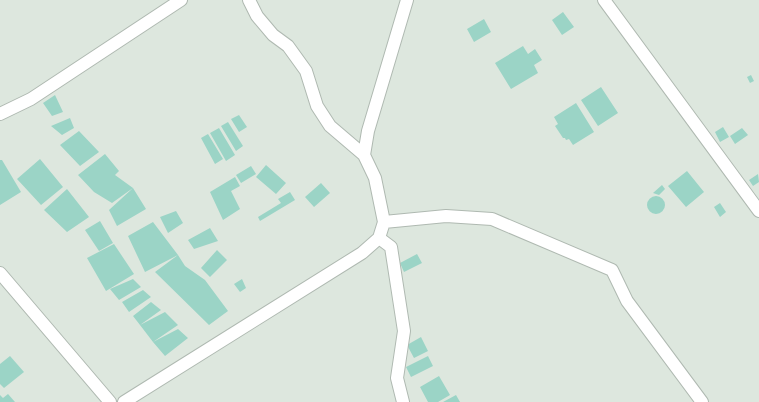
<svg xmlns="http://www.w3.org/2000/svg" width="759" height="402" font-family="'Titillium Web',sans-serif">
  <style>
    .building { fill: #9bd4c6 }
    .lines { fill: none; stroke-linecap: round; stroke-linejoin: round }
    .street-casing { stroke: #afb9b1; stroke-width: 14 }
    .street { stroke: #fff; stroke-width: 12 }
  </style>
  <rect width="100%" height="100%" fill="#dde7de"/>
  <path class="building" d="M563,12L574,27L562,35L552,20Z
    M484,19L491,32L474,42L467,29Z
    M523,46L528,54L535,49L542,60L534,65L538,73L511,89L495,63Z
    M751,75L754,81L750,83L747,77Z
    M601,87L618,113L598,126L581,100Z
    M55,95L63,112L52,116L43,103Z
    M576,103L594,132L573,145L569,139L566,140L565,138H563L555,126L558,124L554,117Z
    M239,115L247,127L239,132L231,119Z
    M70,118L74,128L62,135L51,126Z
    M228,122L243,146L236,151L221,126Z
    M723,127L729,137L720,142L715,132Z
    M219,128L235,155L226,161L210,133Z
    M742,128L748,135L735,144L730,136Z
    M79,131L99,152L80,166L60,145Z
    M208,134L223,159L215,164L201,138Z
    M105,154L119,171L115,175L133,188L146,209L117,226L109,210L133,188L112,203L94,192L78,175Z
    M40,159L63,187L41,205L17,179Z
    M0,160H2L21,192L0,205Z
    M266,165L286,183L276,194L256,177Z
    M251,166L256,174L241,183L236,175Z
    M687,171L704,192L686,207L668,186Z
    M758,174L759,182L753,186L749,180Z
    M235,177L240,186L231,191L240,209L223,220L210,192Z
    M321,183L330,193L314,207L305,197Z
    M662,185L665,189L659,195L653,193Z
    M67,189L89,217L67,232L44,210Z
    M290,192L295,200L260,221L258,217L281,203L278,199Z
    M647 205a9 9 0 1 1 18 0a9 9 0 1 1-18 0Z
    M720,203L726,212L720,217L714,207Z
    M176,211L183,223L168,233L160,217Z
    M100,221L113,243L99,251L85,230Z
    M153,222L178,255L185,266L205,280L228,311L209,325L155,272L178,255L145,272L128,236Z
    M210,228L218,241L194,249L188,240Z
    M114,244L134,274L106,291L87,258Z
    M217,250L227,260L210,277L201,268Z
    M417,254L422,263L404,272L400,263Z
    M133,279L141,287L119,300L110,289Z
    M242,279L246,288L240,292L234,284Z
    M143,290L151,297L129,312L122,302Z
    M151,302L161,310L140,325L133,316Z
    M165,312L178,325L153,342L140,325Z
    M178,329L188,338L165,356L153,342Z
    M421,337L428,351L414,358L407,345Z
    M10,356L24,372L4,388L0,384V364Z
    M428,356L433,366L411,377L406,367Z
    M439,376L450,395L438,402H428L420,387Z
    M8,394L15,402H0V395L3,398Z
    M456,395L460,402H443Z"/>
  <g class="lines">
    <defs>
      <path id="street" d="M604,0L759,211
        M0,114L31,99L181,0
        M364,155L368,131L407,0
        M384,222L446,216L492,219L612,270L627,301L702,402
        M379,238L391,247L404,331L397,378L403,402
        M0,273L110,402
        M124,402L362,253L379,238L384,222L375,178L364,155L330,126L317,106L306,71L288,46L273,35L257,16L249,0"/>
    </defs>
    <use href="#street" class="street-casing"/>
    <use href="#street" class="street"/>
  </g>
</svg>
